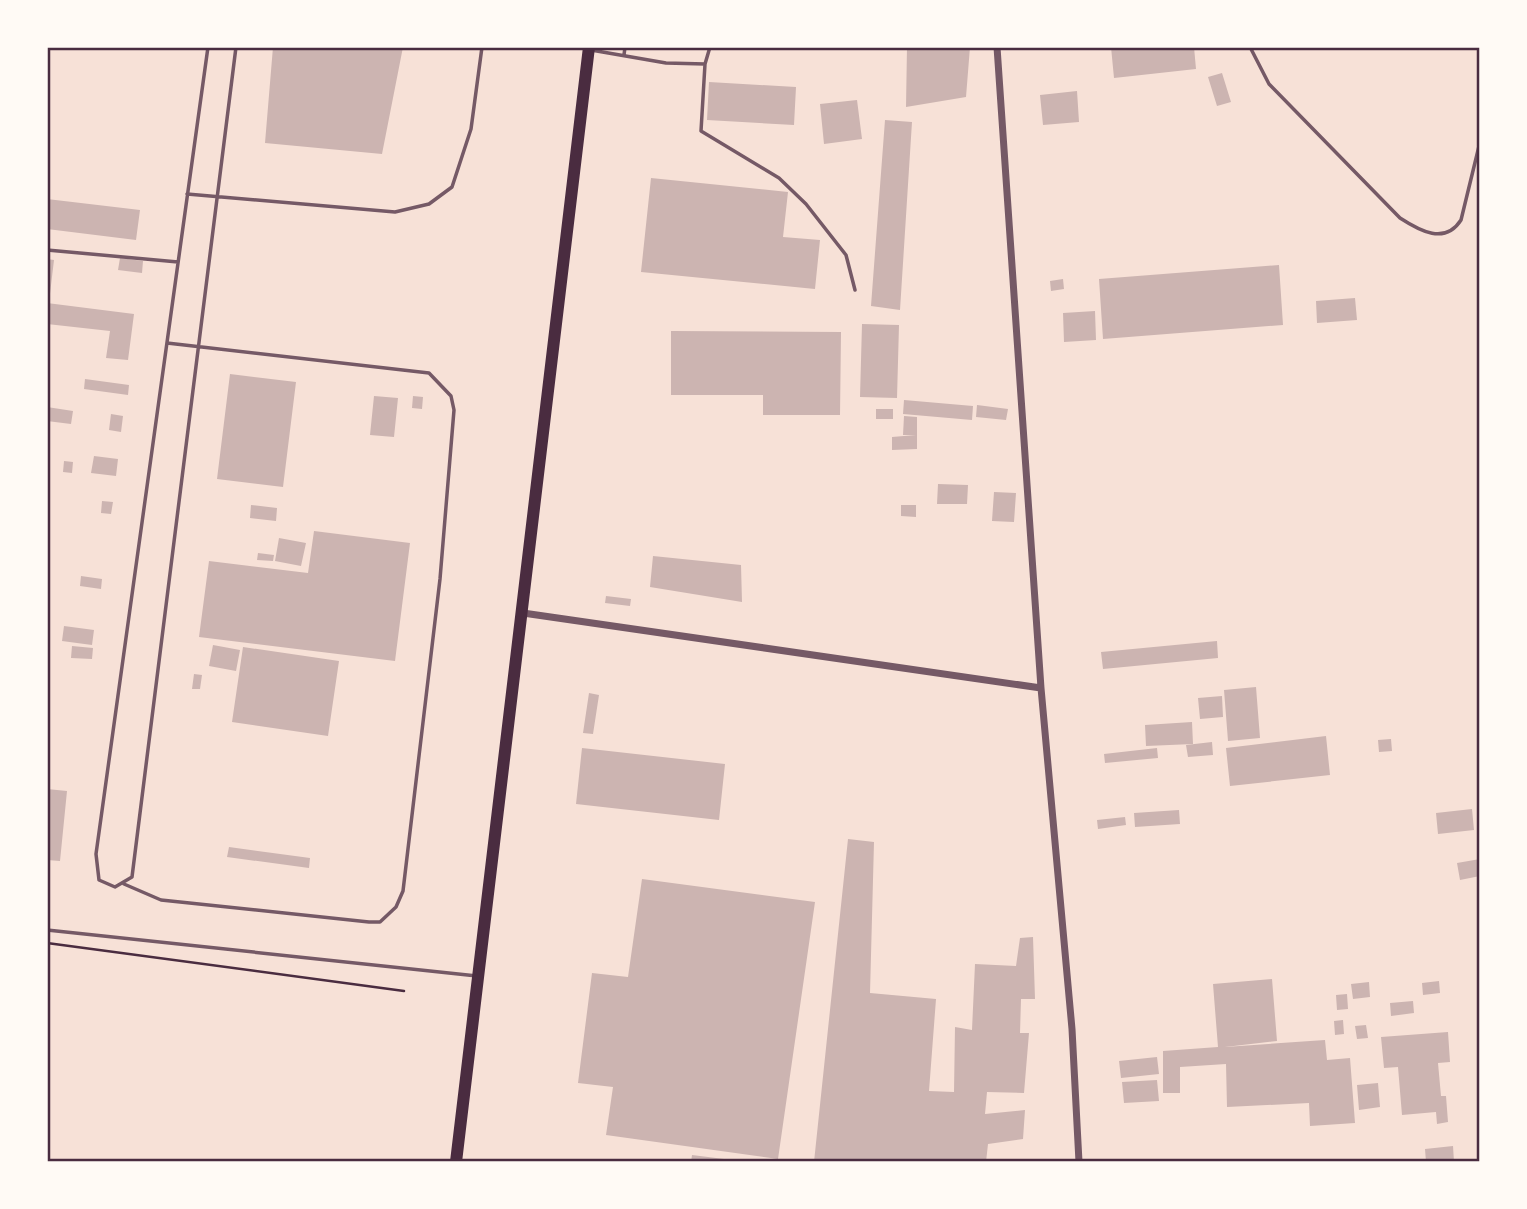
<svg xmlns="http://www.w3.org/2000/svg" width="1527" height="1209" font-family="'DejaVu Sans',sans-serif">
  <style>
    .building { fill: #ccb4b1 }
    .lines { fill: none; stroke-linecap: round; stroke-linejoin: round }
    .path { stroke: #4a2c40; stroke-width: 2.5 }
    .service { stroke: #755966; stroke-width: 3.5 }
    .minor { stroke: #755966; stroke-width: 7 }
    .primary { stroke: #4a2c40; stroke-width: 12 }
    .neatline { fill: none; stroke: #4a2c40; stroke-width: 2.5 }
  </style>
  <rect width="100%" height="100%" fill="#f7e1d7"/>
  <path class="building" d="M273,47H403L382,154L265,143Z
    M907,47H970L966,97L906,107Z
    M1111,47H1194L1196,69L1114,78Z
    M1222,73L1231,102L1217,106L1208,77Z
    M709,82L796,87L794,125L707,120Z
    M1077,91L1079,122L1043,125L1040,95Z
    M857,100L862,139L824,144L820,104Z
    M885,120L912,122L900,310L871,306Z
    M651,178L788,192L783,237L820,240L815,289L641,272Z
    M47,199L140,210L136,240L47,229Z
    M120,258L143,261L142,273L118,270Z
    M47,259L54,260L49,302H47Z
    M1279,265L1283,325L1103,339L1099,279Z
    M1063,279L1064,289L1051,291L1050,281Z
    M1355,298L1357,320L1317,323L1316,301Z
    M47,303L134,314L128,360L106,358L110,331L47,324Z
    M1095,311L1096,340L1064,342L1063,313Z
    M862,324L899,325L897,398L860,397Z
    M671,331L841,332L840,415H763V395H671Z
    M230,374L296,382L283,487L217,479Z
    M85,379L129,385L128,395L84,389Z
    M374,396L398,398L394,437L370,435Z
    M413,396L423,397L422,409L412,408Z
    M904,400L973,406L972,420L903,414Z
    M977,405L1008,409L1006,420L976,417Z
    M47,407L73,411L71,424L47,421Z
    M876,409H893V419H876Z
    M111,414L123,416L121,432L109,430Z
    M904,416L917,417V449L892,450V437L916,435H903Z
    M94,456L118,459L116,476L91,473Z
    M64,461L73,462L72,473L63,472Z
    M938,484L968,485L967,504H937Z
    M994,492L1016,493L1014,522L992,521Z
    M102,501L113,502L111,514L101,513Z
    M251,505L277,508L276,521L250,518Z
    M901,505H916V517L901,516Z
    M314,531L410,543L395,661L199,637L209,561L308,573Z
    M279,538L306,543L301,566L275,561Z
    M258,553L274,555L273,561L257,560Z
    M653,556L741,565L742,602L650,587Z
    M81,576L102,579L101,589L80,586Z
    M606,596L631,599L630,606L605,603Z
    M64,626L94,630L92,645L62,641Z
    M1217,641L1218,658L1103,669L1101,652Z
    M213,645L240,650L236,671L209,666Z
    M72,646L93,648L92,659L71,658Z
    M243,647L339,661L328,736L232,722Z
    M194,674L202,675L200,689H192Z
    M1256,687L1260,738L1228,741L1224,690Z
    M589,693L599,695L593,734L583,733Z
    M1222,696L1223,717L1200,719L1198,698Z
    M1192,722L1193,744L1146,746L1145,725Z
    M1326,736L1330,775L1230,786L1226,748Z
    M1391,739L1392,751L1379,752L1378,740Z
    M1212,742L1213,755L1188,757L1186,745Z
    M582,748L725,764L719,820L576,804Z
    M1157,748L1158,758L1105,763L1104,754Z
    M47,789L67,791L60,861L47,860Z
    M1472,809L1474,830L1438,834L1436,813Z
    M1179,810L1180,824L1135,827L1134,813Z
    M1125,817L1126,825L1098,829L1097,820Z
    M848,839L874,842L870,993L936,999L929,1091L954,1092L955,1027L972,1030L975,964L1016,966L1020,938L1033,937L1035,999H1021L1020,1033H1029L1024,1093L987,1092L985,1114L1025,1110L1023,1139L988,1144L986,1162H814Z
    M229,847L310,858L309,868L227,857Z
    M1480,859V876L1460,880L1457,863Z
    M642,879L815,902L778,1159L606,1135L613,1087L578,1083L592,973L628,977Z
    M1272,979L1277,1041L1225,1047L1325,1040L1327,1060L1350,1058L1355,1123L1310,1126L1309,1103L1227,1107L1226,1064L1180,1067V1093H1163V1051L1218,1047L1213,984Z
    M1439,981L1440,993L1423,995L1422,983Z
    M1369,982L1370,997L1353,999L1351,984Z
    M1347,994L1348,1009L1337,1010L1336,995Z
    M1413,1001L1414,1013L1391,1016L1390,1003Z
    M1343,1020L1344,1034L1335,1035L1334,1021Z
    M1366,1025L1368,1038L1357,1039L1355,1026Z
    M1448,1032L1450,1062L1438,1063L1441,1096H1446L1448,1122L1437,1124L1436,1112L1402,1115L1398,1067L1384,1068L1381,1037Z
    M1157,1057L1159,1074L1121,1078L1119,1061Z
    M1157,1080L1159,1101L1124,1103L1122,1082Z
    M1378,1083L1380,1107L1359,1110L1357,1085Z
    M1453,1146L1454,1162H1426L1425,1149Z
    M692,1155L732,1160V1162H691Z"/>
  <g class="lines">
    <path class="path" d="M47,943L404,991"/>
    <path class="service" d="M208,47L96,854L99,880L115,887L132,877L236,47
      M710,47L705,64L701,131L779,178L806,204L846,255L855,290
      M1250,47L1269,84L1400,218C1420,231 1445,245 1461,220L1480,142
      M591,50L666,63L705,64
      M624,55L625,47
      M187,194L395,212L429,204L452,187L471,129L482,47
      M47,250L178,262
      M124,884L161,900L369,922H380L396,907L403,891L440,579L454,410L451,396L429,373L167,343
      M47,930L477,976"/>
    <path class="minor" d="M997,47L1041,688L1072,1029L1079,1162
      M523,613L1041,688"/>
    <path class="primary" d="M456,1162L589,47"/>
  </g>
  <rect width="1527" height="1209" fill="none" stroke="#fffaf5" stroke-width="98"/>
  <rect x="49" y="49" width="1429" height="1111" class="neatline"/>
</svg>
